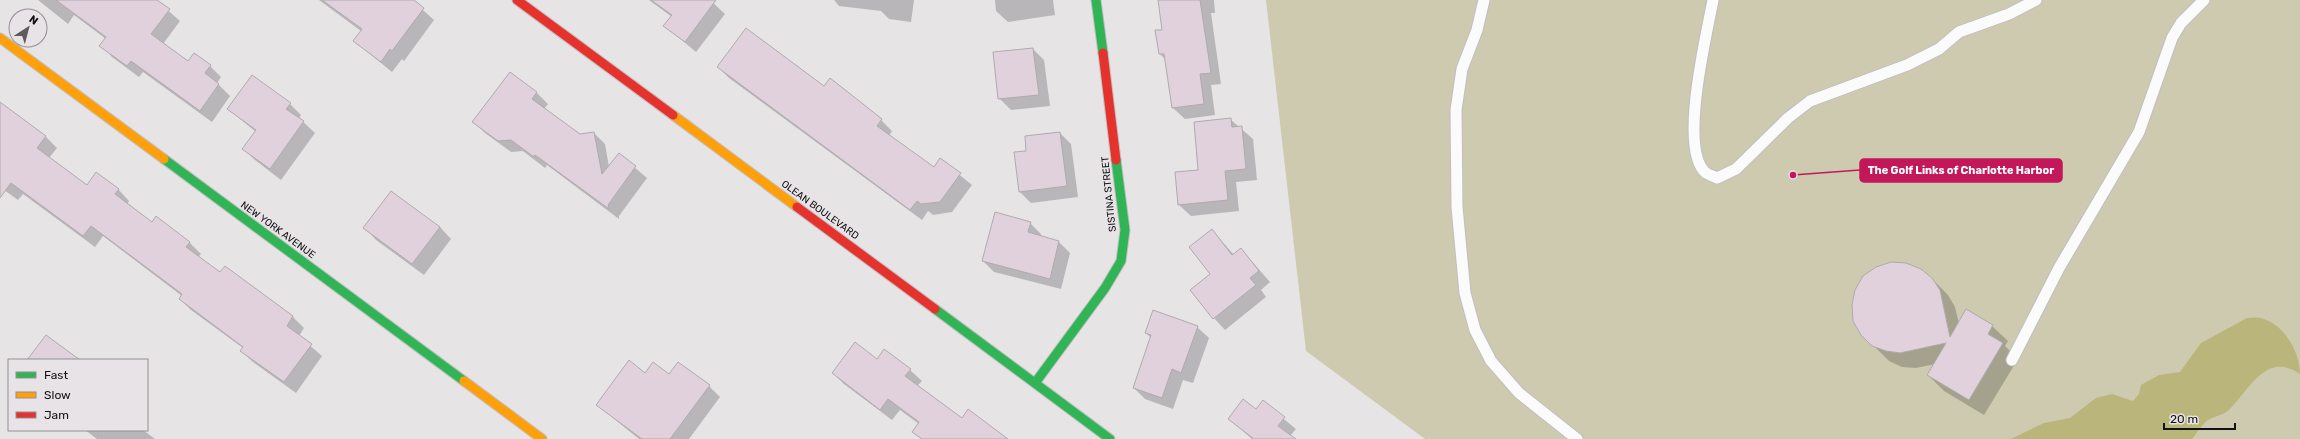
<svg xmlns="http://www.w3.org/2000/svg" width="2300" height="439" font-family="Rubik,sans-serif">
  <style>
    .green { fill: #cdcaaf }
    .water { fill: #bab57a }
    .shadow { fill: #0003 }
    .building { fill: #e0d1dd; stroke: #aeabad }
    .lines { fill: none; stroke-linecap: round; stroke-linejoin: round }
    .lane-casing { stroke: #c1bfc0; stroke-width: 13 }
    .fast-casing { stroke: #c1bfc0; stroke-width: 11 }
    .slow-casing { stroke: #c1bfc0; stroke-width: 11 }
    .jam-casing { stroke: #c1bfc0; stroke-width: 11 }
    .lane { stroke: #fbfbfb; stroke-width: 11 }
    .fast { stroke: #30b455; stroke-width: 9 }
    .slow { stroke: #ff9f0a; stroke-width: 9 }
    .jam { stroke: #e5322d; stroke-width: 9 }
    .labels { text-anchor: middle; dominant-baseline: central; stroke-width: 3.5; stroke-linejoin: round; paint-order: stroke }
    .street-label { font-size: 10px; fill: #131213; stroke: #e8e3e7 }
    .leader { fill: none; stroke: #c2185b; stroke-width: 1.5 }
    .callout-dot { fill: #c2185b; stroke: #e8e3e7; stroke-width: 1.5 }
    .callout { fill: #c2185b; stroke: #c2185b; stroke-width: 1.5 }
    .callout-label { font-size: 11px; text-anchor: middle; font-weight: bold; fill: #fff }
  </style>
  <rect width="100%" height="100%" fill="#e7e4e6"/>
  <path class="green" d="M1266,0H2300V439H1425L1306,351Z"/>
  <path class="water" d="M2247,318C2251,318 2256,317 2260,318C2284,323 2300,352 2300,374C2266,351 2250,389 2230,409C2223,416 2216,415 2208,420C2202,424 2197,433 2192,439H2011L2044,423L2070,418L2096,398L2112,394L2133,401L2139,394L2141,385L2159,375L2180,372L2201,343Z"/>
  <path class="shadow" d="M38,0H156L180,21L163,44L189,63L210,66L221,77L217,83L230,96L212,122L143,72L139,77L112,57L101,45L106,39L74,15L68,24Z
    M319,0H412L434,20L404,61L402,59L392,72L354,41L361,31Z
    M649,0H710L725,14L696,52L665,26L672,17Z
    M834,0H914L911,22L889,19L881,11L839,6Z
    M995,0H1053L1055,15L1008,22L996,11Z
    M1159,0H1214L1215,13H1211L1221,84L1211,85L1215,115L1185,119L1173,108L1167,61L1160,54L1163,30Z
    M1033,49L1044,60L1050,106L1011,110L999,98Z
    M718,67L824,87L881,120L892,131L889,136L934,168L940,159L972,185L952,212L933,215L928,211L922,220L729,78Z
    M537,93L548,104L544,109L579,135L594,133L605,144L609,167L619,154L647,178L619,216V219L547,165L545,168L523,151L511,152L485,133L474,122Z
    M0,104L46,137L57,148L49,158L87,186L118,189L129,201L127,204L152,223L157,218L190,243L201,254L198,257L221,273L225,267L293,317L304,328L299,336L322,356L296,393L253,362L241,351L243,348L191,310L180,299L182,296L103,236L95,247L23,194L18,200L0,187Z
    M290,104L301,115L299,118L315,133L281,180L255,160L243,149L256,132L228,109Z
    M1230,119L1253,139L1257,180L1236,182L1239,211L1191,216L1179,205Z
    M1060,133L1071,144L1078,197L1031,203L1020,192Z
    M1030,223L1041,234V237L1059,242L1070,253L1061,289L994,272L983,261Z
    M440,227L451,239L424,275L376,240L365,228Z
    M1212,230L1234,255L1241,249L1270,282L1261,290L1266,297L1225,330L1214,318Z
    M1932,279L1948,295L1955,307L1959,324L1992,326L2008,341L2005,346L2018,359L1984,415L1944,391L1928,375L1935,364L1916,368L1902,367L1889,361L1862,334Z
    M1197,327L1209,338L1193,383L1183,380L1173,409L1145,399L1134,388L1151,338L1146,333Z
    M877,360L910,370L922,381L917,386L962,419L1007,439H921L914,431L919,424L900,410L892,420L844,384L833,373Z
    M646,374L669,375L709,386L720,397L689,439H639L597,405Z
    M1263,402L1296,429L1290,436L1294,439H1252L1229,419L1256,411Z
    M85,430H143L155,439H97Z"/>
  <path class="building" d="M56,0H157L170,9L151,34L188,61L194,53L211,65L205,73L219,84L200,111L131,61L127,66L99,46L106,37Z
    M322,0H414L424,8L392,51L390,49L381,62L353,41L362,29Z
    M651,0H716L685,42L663,26L672,15Z
    M1158,0H1200L1211,73L1200,74L1204,104L1172,108L1164,54H1159L1155,30H1162Z
    M746,28L824,86L830,78L882,119L877,126L934,167L940,158L961,173L940,202L921,204L917,201L910,210L717,67Z
    M1033,48L1039,95L998,99L993,52Z
    M510,72L537,92L532,99L580,134L594,132L602,174L619,153L636,166L608,205L609,209L535,155L534,157L511,140L498,141L472,122Z
    M252,75L291,103L286,109L304,121L270,169L242,149L256,130L227,109Z
    M0,102L46,136L37,148L87,185L96,172L119,189L115,194L152,222L156,216L190,242L186,247L220,272L225,266L293,316L287,326L312,344L284,382L240,351L243,347L179,299L182,294L91,226L83,236L11,183L0,198Z
    M1231,118L1232,127L1242,126L1246,169L1225,171L1228,200L1178,205L1175,172L1198,170L1194,122Z
    M1060,132L1067,186L1019,192L1014,152L1026,151L1025,136Z
    M391,191L440,227L412,264L363,228Z
    M995,212L1031,222L1028,232L1059,241L1050,279L982,261Z
    M1212,229L1232,255L1241,248L1259,271L1250,278L1256,285L1213,319L1190,290L1210,274L1189,247Z
    M1891,262L1906,263L1921,269L1932,278L1940,290L1950,337L1966,309L1993,325L1988,334L2003,343L1969,400L1927,375L1946,343L1900,353L1886,351L1872,346L1861,335L1853,321L1852,305L1855,290L1863,276L1876,267Z
    M1153,310L1198,326L1181,373L1172,369L1162,398L1133,388L1151,335L1145,333Z
    M46,335L80,360H27Z
    M855,342L877,359L884,349L911,369L905,376L962,418L968,409L1008,439H922L912,432L919,422L888,399L880,410L832,373Z
    M629,360L645,373L653,362L669,374L678,362L710,385L670,439H642L596,405Z
    M1243,399L1256,409L1263,400L1285,417L1278,426L1296,439H1254L1228,419Z"/>
  <g class="lines">
    <defs>
      <path id="lane" d="M1484,0L1477,30L1462,69L1456,110L1457,207L1465,293L1475,330L1491,361L1519,393L1577,439
        M1713,0C1707,33 1678,150 1706,173C1709,175 1713,176 1717,178L1736,169L1788,118L1810,101L1907,65L1939,49L1959,32L2009,14L2036,0
        M2012,360L2059,268L2139,132L2172,38L2181,23L2204,0"/>
      <path id="fast" d="M1096,0L1103,53
        M164,159L464,381
        M935,309L1110,439
        M1035,383L1105,288L1121,261L1125,230L1116,160"/>
      <path id="slow" d="M0,38L164,159
        M673,115L797,207
        M464,381L542,439"/>
      <path id="jam" d="M517,0L673,115
        M1103,53L1116,160
        M797,207L935,309"/>
    </defs>
    <use href="#lane" class="lane-casing"/>
    <use href="#fast" class="fast-casing"/>
    <use href="#slow" class="slow-casing"/>
    <use href="#jam" class="jam-casing"/>
    <use href="#lane" class="lane"/>
    <use href="#fast" class="fast"/>
    <use href="#slow" class="slow"/>
    <use href="#jam" class="jam"/>
  </g>
  <g class="labels">
    <g class="street-label">
      <text transform="translate(1109 194) rotate(-96)">SISTINA STREET</text>
      <text transform="translate(820 210) rotate(36)">OLEAN BOULEVARD</text>
      <text transform="translate(278 230) rotate(36)">NEW YORK AVENUE</text>
    </g>
  </g>
  <path class="leader" d="M1793 175L1860 170"/>
  <circle class="callout-dot" cx="1793" cy="175" r="4"/>
  <rect class="callout" x="1860" y="159" width="202" height="23" rx="4"/>
  <g class="callout-label">
    <text x="1961" y="174">The Golf Links of Charlotte Harbor</text>
  </g>
  <rect x="8" y="359" width="140" height="72" fill="#e8e3e7" stroke="#938f92"/>
  <rect x="16" y="372" width="20" height="6" fill="#30b455" stroke="#938f92"/>
  <text x="44" y="379" font-size="12" fill="#131213">Fast</text>
  <rect x="16" y="392" width="20" height="6" fill="#ff9f0a" stroke="#938f92"/>
  <text x="44" y="399" font-size="12" fill="#131213">Slow</text>
  <rect x="16" y="412" width="20" height="6" fill="#e5322d" stroke="#938f92"/>
  <text x="44" y="419" font-size="12" fill="#131213">Jam</text>
  <g transform="translate(28 28) rotate(36)"><circle r="19" fill="#e8e3e7" stroke="#938f92"/>
  <path d="M0-3L7 15L0 10L-7 15Z" fill="#5d5c5d"/>
  <text y="-6" font-size="11" font-weight="bold" text-anchor="middle" fill="#131213">N</text>
  </g>
  <path d="M2164 423v6h71v-6" fill="none" stroke="#131213" stroke-width="2"/>
  <text x="2170" y="423" font-size="12" fill="#131213" stroke="#e8e3e7" stroke-width="3" paint-order="stroke">20 m</text>
</svg>
